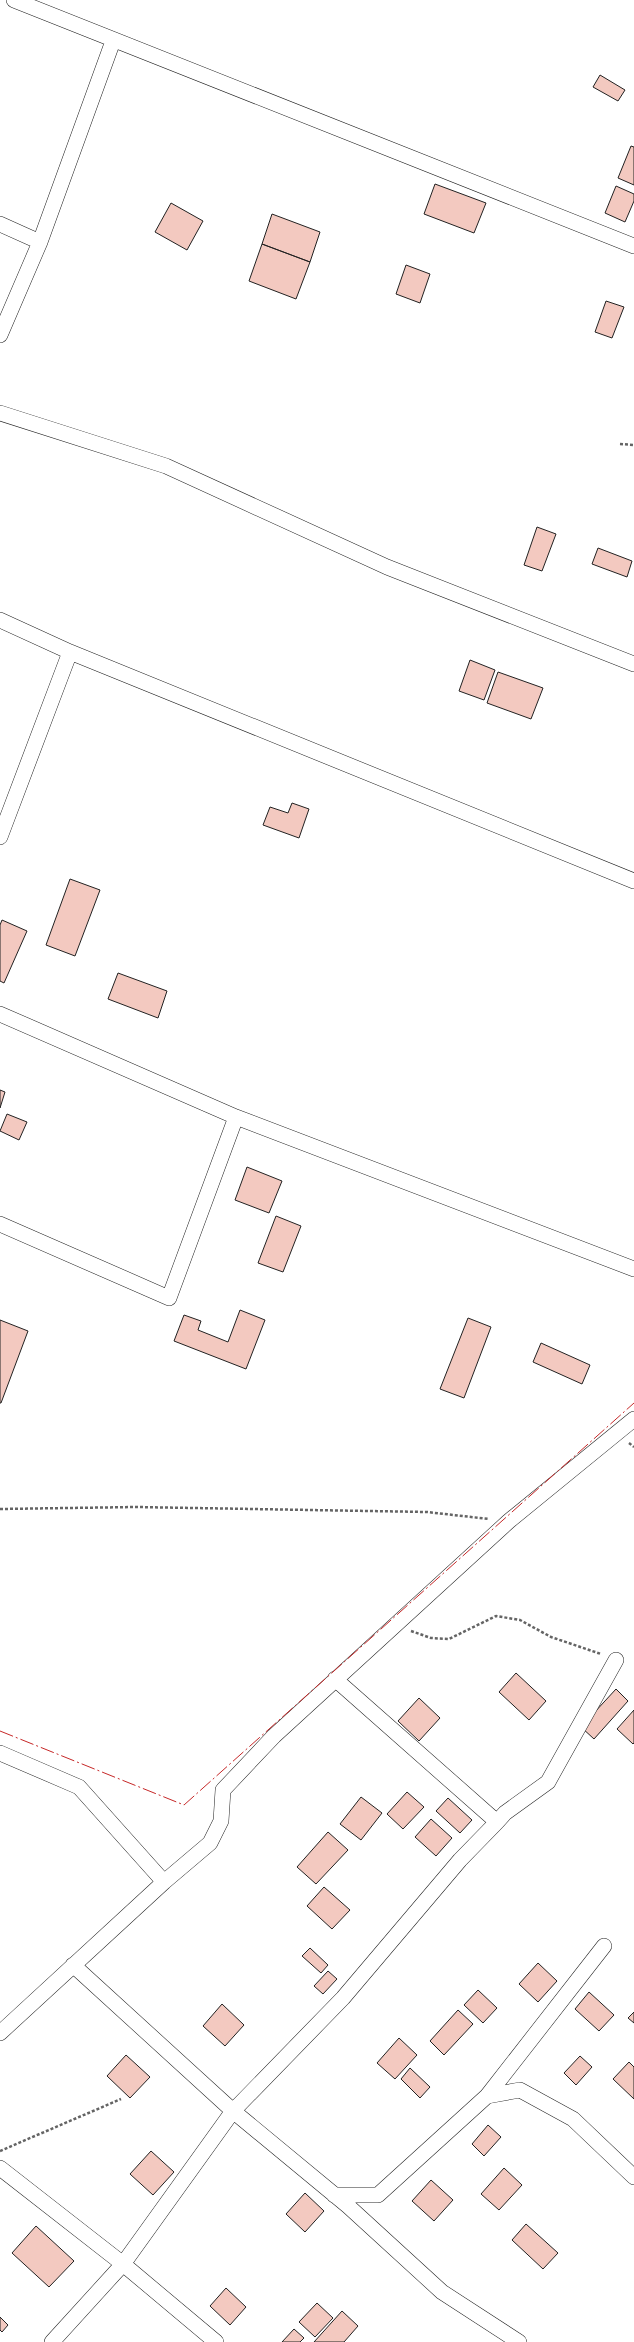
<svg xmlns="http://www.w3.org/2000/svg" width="634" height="2342" font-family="'Golos Text',sans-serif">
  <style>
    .building { fill: #f3c9c0; stroke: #222 }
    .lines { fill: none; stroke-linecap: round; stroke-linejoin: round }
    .minor-casing { stroke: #222; stroke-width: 16 }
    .path { stroke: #646464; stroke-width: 2.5; stroke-dasharray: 3 2; stroke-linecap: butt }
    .minor { stroke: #fff; stroke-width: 15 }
    .power { stroke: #c62828; stroke-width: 1; stroke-dasharray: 14 3 2 3; stroke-linecap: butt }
  </style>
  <rect width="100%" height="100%" fill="#fff"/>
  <path class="building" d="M600,75L625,90L618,101L593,87Z
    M631,146L634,147V185L618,178Z
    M435,184L486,203L474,233L424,214Z
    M616,186L634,194V201L625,222L605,213Z
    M171,203L203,221L187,250L155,232Z
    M272,214L320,232L310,262L262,244Z
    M262,244L310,262L296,299L249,281Z
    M406,265L430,274L420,303L396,294Z
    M606,301L624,307L612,338L595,332Z
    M537,527L556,534L542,571L524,565Z
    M598,548L632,561L627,577L592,564Z
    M470,660L495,670L484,700L459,691Z
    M498,672L543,688L531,719L487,703Z
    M292,803L309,809L299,838L263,825L270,807L288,813Z
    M70,879L100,890L75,956L46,945Z
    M2,920L27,931L4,983L0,981V925Z
    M118,973L167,991L158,1018L108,999Z
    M0,1090L5,1092L0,1108Z
    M7,1114L27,1122L19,1140L0,1131Z
    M247,1167L282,1181L269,1213L235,1200Z
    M276,1216L301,1226L283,1272L258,1263Z
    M240,1310L265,1320L246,1369L174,1341L184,1315L201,1321L198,1330L228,1342Z
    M468,1318L491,1327L464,1398L440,1389Z
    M0,1320L28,1331L1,1403H0Z
    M541,1343L590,1365L582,1384L533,1362Z
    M516,1673L546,1701L529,1720L499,1692Z
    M616,1689L628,1701L594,1739L581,1727Z
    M419,1698L440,1718L419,1741L398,1721Z
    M634,1710V1743L633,1744L617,1729Z
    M407,1792L424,1807L403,1829L387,1814Z
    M361,1797L382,1813L361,1840L340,1824Z
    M448,1798L472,1820L460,1833L436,1811Z
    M431,1819L452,1838L436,1856L415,1837Z
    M328,1832L348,1850L316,1884L297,1867Z
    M324,1887L350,1910L332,1929L307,1906Z
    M310,1948L328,1965L321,1973L302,1956Z
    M538,1963L557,1981L538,2002L519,1984Z
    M328,1971L337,1979L323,1994L314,1986Z
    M478,1990L497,2008L483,2023L464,2005Z
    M589,1992L614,2015L599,2031L575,2009Z
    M222,2004L244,2025L225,2046L203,2026Z
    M458,2010L473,2024L444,2055L430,2041Z
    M634,2012V2023L628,2018Z
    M399,2038L417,2055L395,2079L377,2063Z
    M126,2055L150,2077L130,2098L107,2076Z
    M580,2056L592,2067L576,2085L564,2073Z
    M629,2062L634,2067V2099L613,2079Z
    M410,2068L430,2087L420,2098L401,2079Z
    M488,2125L501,2137L484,2156L472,2144Z
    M151,2151L174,2172L153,2195L130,2174Z
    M504,2168L522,2185L499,2210L481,2194Z
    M431,2180L453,2200L434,2221L412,2201Z
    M305,2193L324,2211L305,2232L286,2214Z
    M526,2224L558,2253L543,2269L512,2240Z
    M36,2226L74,2261L49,2287L12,2253Z
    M226,2288L246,2307L230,2325L210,2306Z
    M317,2303L333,2318L315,2337L299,2322Z
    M342,2311L358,2326L344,2342H314Z
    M0,2317L8,2325L2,2332L0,2330Z
    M294,2329L304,2338L300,2342H282Z"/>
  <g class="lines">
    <defs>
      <path id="minor" d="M14,0L634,246
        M0,224L40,242
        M0,335L40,242L113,41
        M0,413L166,466L387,567L634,664
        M0,620L70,652L634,881
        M0,837L70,652
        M0,1014L236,1117L634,1269
        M0,1224L169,1298L236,1117
        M335,1679L497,1822
        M0,1753L79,1787L164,1882
        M73,1965L233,2111L348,2206L442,2292L519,2342
        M0,2033L164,1882L210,1843L221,1821L223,1790L274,1736L509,1521L634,1419
        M487,2096L520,2090L573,2119L634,2177
        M0,2168L123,2264L216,2342
        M334,2195H378L487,2096L604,1946
        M52,2342L123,2264L233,2111L343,1998L460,1860L497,1822L505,1813L548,1782L616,1660"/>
    </defs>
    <use href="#minor" class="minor-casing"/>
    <path class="path" d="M620,444L634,445
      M629,1443L634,1447
      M0,1509L136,1507L427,1512L489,1519
      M411,1631L431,1638L449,1639L496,1616L520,1620L551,1637L601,1654
      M0,2151L121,2099"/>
    <use href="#minor" class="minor"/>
    <path class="power" d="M0,1731L184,1805L634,1403"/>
  </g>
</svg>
